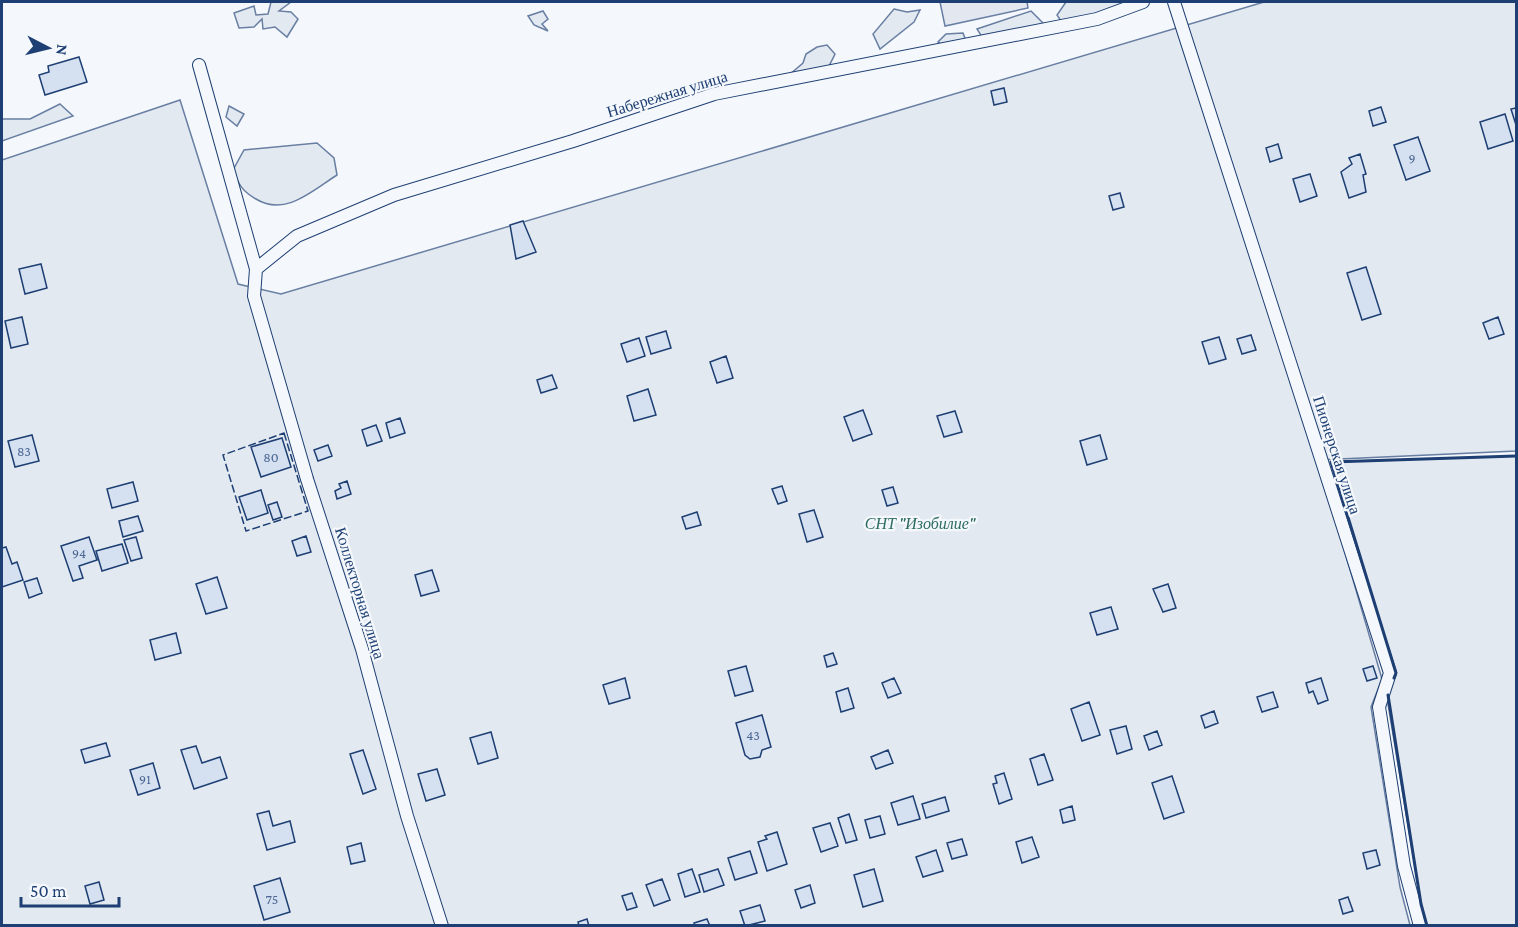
<svg xmlns="http://www.w3.org/2000/svg" width="1518" height="927" font-family="'Crimson Pro',serif">
  <style>
    .green { fill: #e3e9f0; stroke: #687fa3; stroke-width: 1.5 }
    .parking { fill: #e3e8f0; stroke: #687fa3; stroke-width: 1.5 }
    .building { fill: #d5e0f0; stroke: #1d3f73; stroke-width: 1.5 }
    .lines { fill: none; stroke-linecap: round; stroke-linejoin: round }
    .minor-casing { stroke: #1d3f73; stroke-width: 14 }
    .minor { stroke: #f4f7fb; stroke-width: 12 }
    .fence { stroke: #1d3f73; stroke-width: 1.5; stroke-dasharray: 8 3; stroke-linecap: butt }
    .wall { stroke: #1d3f73; stroke-width: 3 }
    .labels { text-anchor: middle; dominant-baseline: central; stroke-width: 4.5; stroke-linejoin: round; paint-order: stroke }
    .number-label { font-size: 14px; fill: #4b6792 }
    .street-label { font-size: 16px; fill: #1d3f73; stroke: #f4f7fb }
    .park-label { font-size: 16px; font-style: italic; fill: #2c6c60; stroke: #f4f7fb }
  </style>
  <rect width="100%" height="100%" fill="#f4f7fb"/>
  <path class="green" d="M271,2H291L279,11L291,12L298,19L287,37L275,27L263,29L262,19L254,27L239,28L234,13L254,6L256,15L268,14Z
    M1066,2H1127L1097,15L1061,21L1057,15Z
    M1264,2H1516V451L1318,460L1382,679L1371,707L1400,887L1410,925H2V160L180,100L238,284L281,294Z
    M894,9L907,12L920,10L914,22L880,49L873,34Z
    M543,11L548,19L542,24L548,31L534,25L528,16Z
    M1031,11L1045,25L982,37L977,29Z
    M963,33L966,41L944,46L938,42L946,34Z
    M827,45L835,54L829,66L789,75L803,63L806,54L817,47Z
    M60,104L73,116L2,141V119H30Z
    M229,106L244,114L237,126L226,117Z
    M317,143L334,158L337,175C312,191 285,217 256,199C242,191 239,185 233,170L244,150Z
    M1516,456V925H1427L1421,904L1387,698L1396,673L1331,462Z"/>
  <path class="parking" d="M940,2H1027L1028,8L945,26Z"/>
  <path class="building" d="M79,57L87,82L45,95L39,75L49,72L48,66Z
    M1004,88L1007,102L994,105L991,91Z
    M1381,107L1386,122L1373,126L1369,111Z
    M1516,108V125L1511,109Z
    M1505,114L1513,141L1488,149L1480,122Z
    M1418,137L1430,171L1406,180L1394,145Z
    M1278,144L1282,158L1270,162L1266,148Z
    M1360,154L1366,174L1363,175L1366,192L1349,198L1341,172L1352,164L1349,158Z
    M1310,174L1317,196L1300,202L1293,179Z
    M1120,193L1124,207L1113,210L1109,196Z
    M523,221L536,252L516,259L510,225Z
    M41,264L47,288L25,294L19,269Z
    M1366,267L1381,314L1362,320L1347,273Z
    M22,317L28,344L11,348L5,321Z
    M1498,317L1504,334L1489,339L1483,323Z
    M666,331L671,348L651,354L646,337Z
    M1251,335L1256,350L1242,354L1237,339Z
    M1219,337L1226,359L1209,364L1202,342Z
    M639,338L645,356L627,362L621,344Z
    M726,356L733,378L717,383L710,362Z
    M552,375L557,388L541,393L537,380Z
    M648,389L656,415L634,421L627,396Z
    M863,410L872,434L853,441L844,417Z
    M955,411L962,432L944,437L937,416Z
    M400,418L405,433L390,438L386,423Z
    M376,425L382,441L367,446L362,430Z
    M32,435L39,461L15,467L8,441Z
    M1100,435L1107,459L1087,465L1080,441Z
    M282,438L291,467L261,477L251,447Z
    M328,445L332,456L318,461L314,450Z
    M347,481L351,494L337,499L335,491L341,488L339,484Z
    M133,482L138,501L112,508L107,489Z
    M782,486L787,501L778,504L772,489Z
    M893,487L898,503L887,506L882,490Z
    M261,490L268,513L247,520L239,497Z
    M277,502L282,517L273,520L268,505Z
    M814,510L823,537L807,542L799,514Z
    M697,512L701,525L686,529L682,517Z
    M138,516L143,531L123,537L119,521Z
    M306,536L311,552L297,556L292,541Z
    M89,537L97,560L79,566L83,578L73,581L61,546Z
    M136,537L142,558L131,561L124,540Z
    M122,544L128,563L102,571L96,551Z
    M6,547L12,564L17,562L23,580L2,587V548Z
    M432,570L439,591L421,596L415,575Z
    M217,577L227,608L206,614L196,584Z
    M37,578L42,593L29,598L24,582Z
    M1168,584L1176,608L1163,612L1153,589Z
    M1111,607L1118,629L1097,635L1090,613Z
    M176,633L181,653L155,660L150,640Z
    M833,653L837,664L827,667L824,656Z
    M746,666L753,691L735,696L728,671Z
    M1373,666L1377,678L1367,681L1363,669Z
    M625,678L630,698L609,704L603,685Z
    M894,678L901,693L888,698L882,683Z
    M1321,678L1328,700L1318,704L1313,691L1309,693L1306,683Z
    M848,688L854,708L841,712L836,692Z
    M1273,692L1278,707L1262,712L1257,697Z
    M1089,702L1100,735L1082,741L1071,709Z
    M1214,711L1218,723L1205,728L1201,716Z
    M762,715L771,747L762,750L760,757L750,759L745,755L736,723Z
    M1126,726L1132,749L1117,754L1110,730Z
    M1157,731L1162,745L1149,750L1144,736Z
    M491,732L498,758L478,764L470,738Z
    M106,743L110,756L85,763L81,750Z
    M196,746L202,763L220,757L227,778L194,789L181,750Z
    M363,750L376,789L363,794L350,754Z
    M888,750L893,763L876,769L871,757Z
    M1044,754L1053,780L1038,785L1030,759Z
    M153,763L160,788L138,795L130,770Z
    M437,769L445,795L426,801L418,774Z
    M1004,773L1012,799L999,804L993,784L997,783L995,776Z
    M1172,776L1184,812L1164,819L1152,783Z
    M913,796L920,819L898,825L891,803Z
    M945,797L949,811L926,818L922,804Z
    M1072,806L1075,820L1063,823L1060,810Z
    M269,811L273,826L290,821L295,842L267,850L257,814Z
    M849,814L857,840L846,843L838,818Z
    M880,816L885,834L870,838L865,820Z
    M830,823L838,846L821,852L813,828Z
    M777,832L787,864L767,871L758,842L767,839L765,836Z
    M1032,837L1039,857L1022,863L1016,842Z
    M962,839L967,855L952,859L947,843Z
    M361,843L365,861L351,864L347,847Z
    M936,850L943,871L923,877L916,857Z
    M1376,850L1380,865L1367,869L1363,853Z
    M750,851L757,873L735,880L728,858Z
    M692,869L700,892L685,897L678,874Z
    M718,869L724,885L704,892L699,875Z
    M874,869L883,901L863,907L854,875Z
    M280,878L290,912L264,920L254,886Z
    M662,879L670,900L654,906L646,885Z
    M99,882L104,900L90,904L85,886Z
    M810,885L815,903L801,908L795,890Z
    M632,893L637,907L627,910L622,896Z
    M1348,897L1353,911L1343,914L1339,900Z
    M760,905L765,921L745,926L740,911Z
    M587,919L589,926H579L578,922Z
    M707,919L710,926H695L694,923Z"/>
  <g class="lines">
    <defs>
      <path id="minor" d="M1174,2L1390,673L1379,707L1404,866L1420,926
        M199,65L256,269L254,296L307,479L362,649L407,816L442,926
        M256,269L297,236L394,195L573,141L714,94L1097,19L1143,2"/>
    </defs>
    <use href="#minor" class="minor-casing"/>
    <use href="#minor" class="minor"/>
    <path class="fence" d="M284,433L308,511L246,531L223,455Z"/>
    <path class="wall" d="M1394,678L1396,673L1331,462L1516,456
      M1388,695L1421,904L1427,926"/>
  </g>
  <g class="labels">
    <g class="number-label">
      <text x="1412" y="158">9</text>
      <text x="24" y="451">83</text>
      <text x="271" y="457">80</text>
      <text x="79" y="553">94</text>
      <text x="753" y="735">43</text>
      <text x="145" y="779">91</text>
      <text x="272" y="899">75</text>
    </g>
    <g class="street-label">
      <text transform="translate(667 94) rotate(-17)">Набережная улица</text>
      <text transform="translate(1337 455) rotate(72)">Пионерская улица</text>
      <text transform="translate(360 593) rotate(73)">Коллекторная улица</text>
    </g>
    <g class="park-label">
      <text x="920" y="523">СНТ "Изобилие"</text>
    </g>
  </g>
  <rect width="1518" height="927" fill="none" stroke="#1d3f73" stroke-width="6"/>
  <g transform="translate(48 48) rotate(97)" stroke="#f4f7fb" stroke-width="4.5" paint-order="stroke">
  <path d="M0-4.5L10 22L0 15L-10 22Z" fill="#1d3f73"/>
  <text y="-9" font-size="16" font-weight="bold" text-anchor="middle" fill="#1d3f73">N</text>
  </g>
  <path d="M21 897v9h98v-9" fill="none" stroke="#1d3f73" stroke-width="3"/>
  <text x="30" y="897" font-size="18" fill="#1d3f73" stroke="#f4f7fb" stroke-width="4.5" paint-order="stroke">50 m</text>
</svg>
